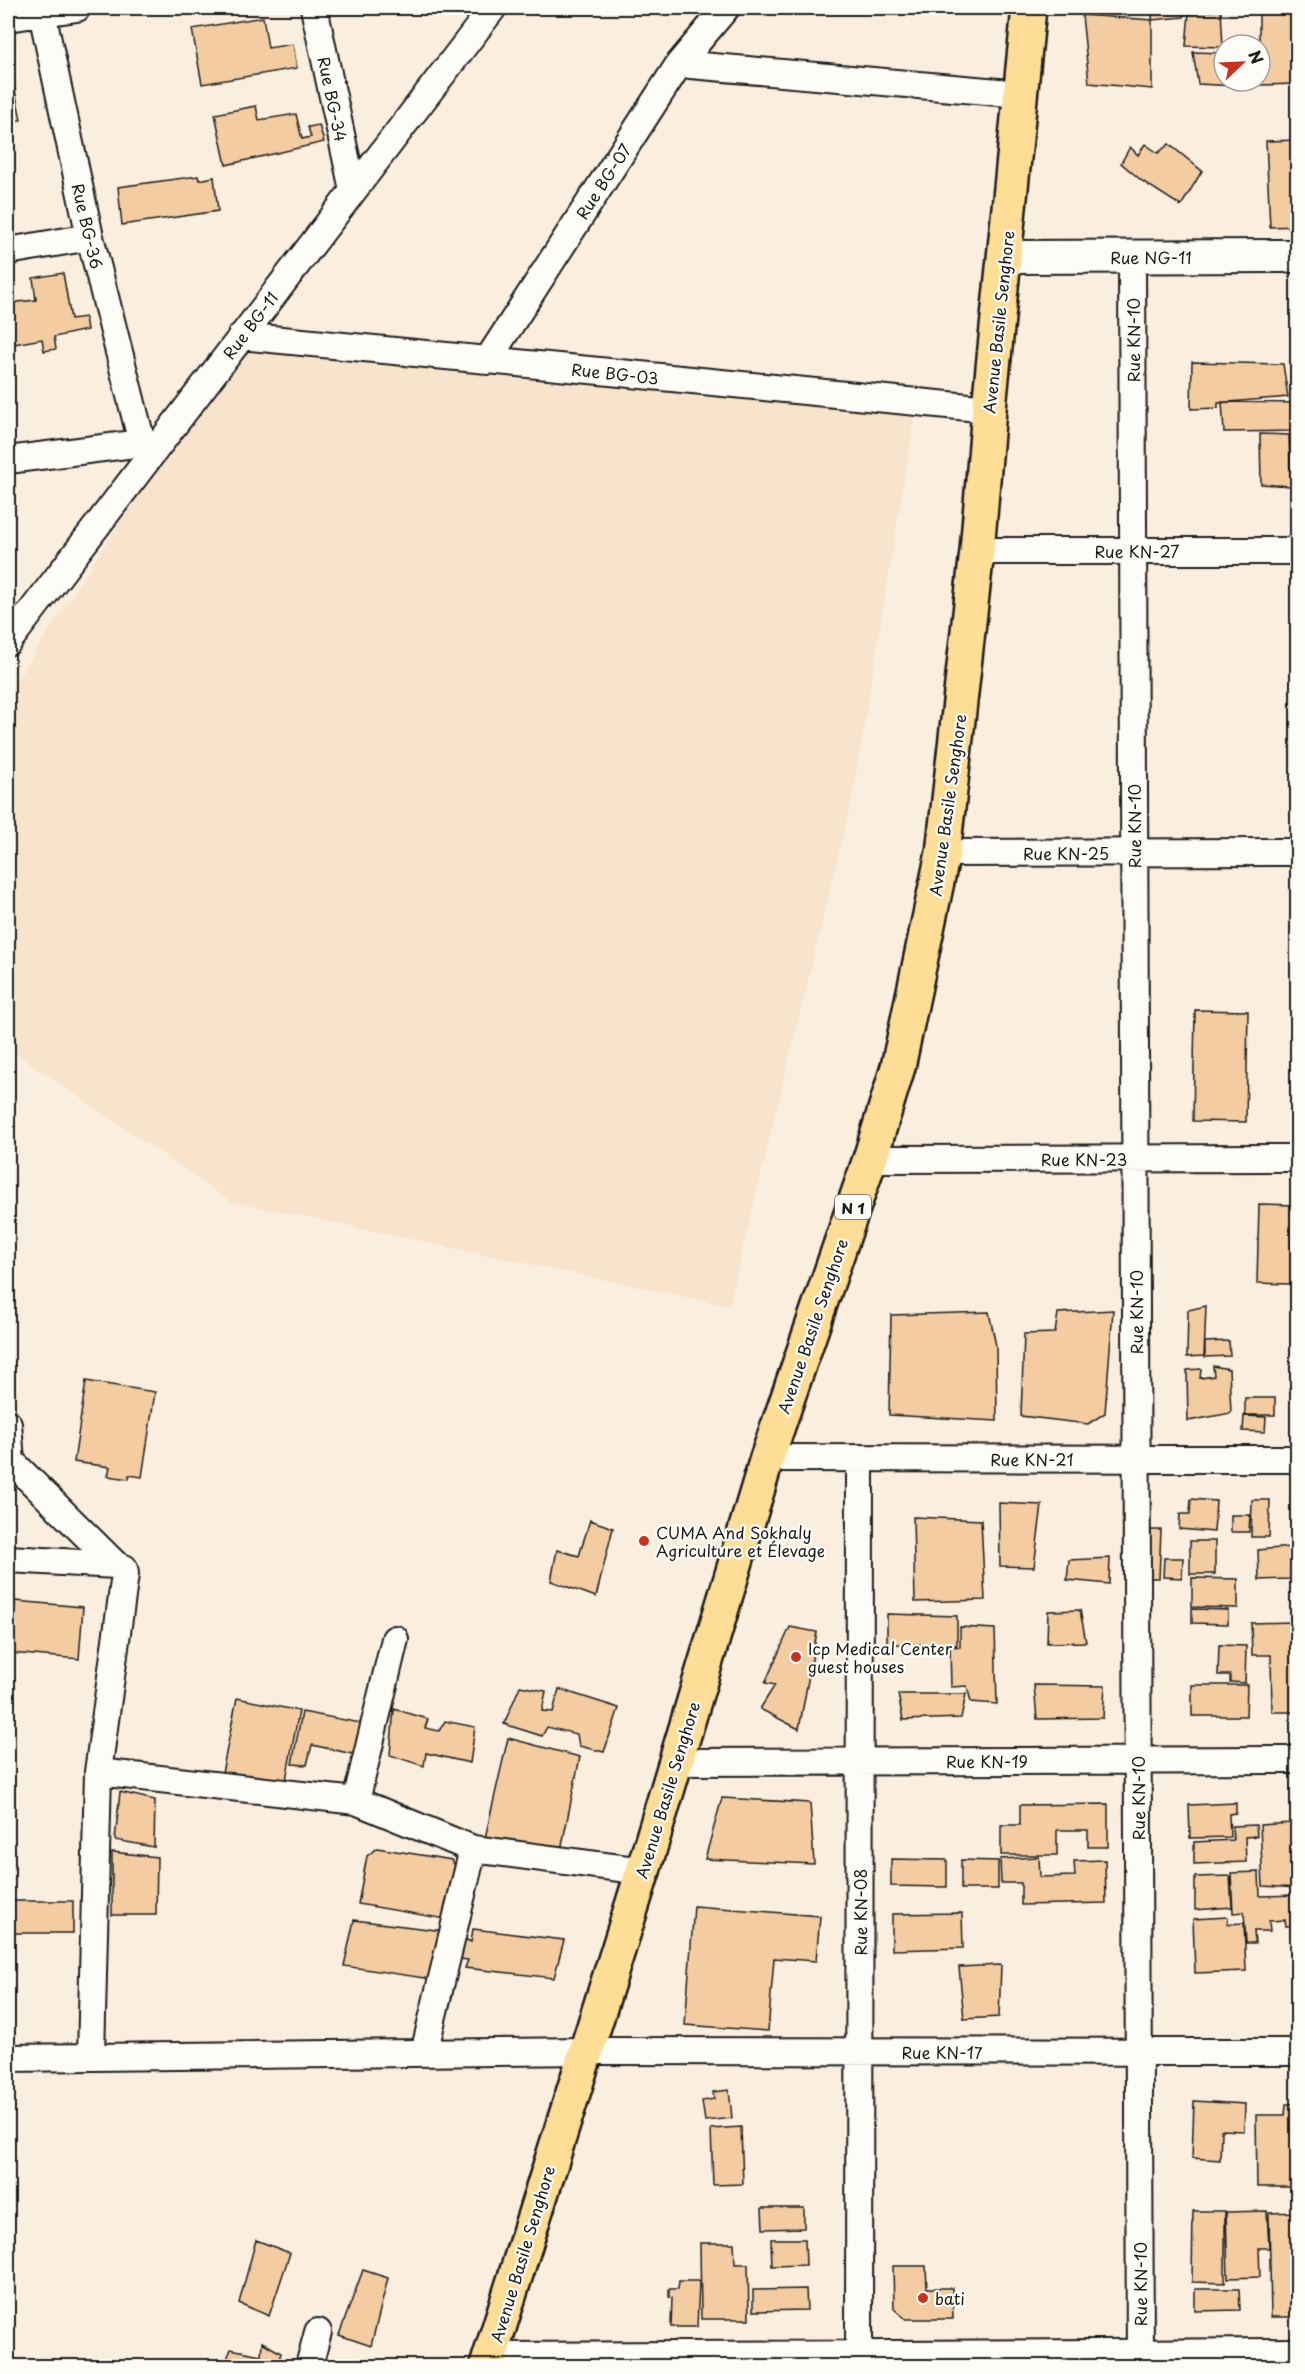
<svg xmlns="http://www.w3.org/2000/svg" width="1305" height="2374" font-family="'Playpen Sans',sans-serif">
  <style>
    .built { fill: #f8e4cc }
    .building { fill: #f3cca2; stroke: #1c1c1c; stroke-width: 1.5 }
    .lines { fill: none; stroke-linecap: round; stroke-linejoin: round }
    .minor-casing { stroke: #1c1c1c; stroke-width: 30 }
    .tertiary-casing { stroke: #1c1c1c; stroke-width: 36 }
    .trunk-casing { stroke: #1c1c1c; stroke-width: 38 }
    .minor { stroke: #fdfcf7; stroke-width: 26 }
    .tertiary { stroke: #fdfcf7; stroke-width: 32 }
    .trunk { stroke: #fedd96; stroke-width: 33 }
    .poi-dot { fill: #c8321e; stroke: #fdfcf7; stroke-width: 2 }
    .labels { text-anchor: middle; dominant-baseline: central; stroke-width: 4.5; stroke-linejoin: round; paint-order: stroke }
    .shield { fill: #fdfcf7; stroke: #605f5e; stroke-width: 1.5 }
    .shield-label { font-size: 15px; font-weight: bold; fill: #1c1c1c }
    .street-label { font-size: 16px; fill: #1c1c1c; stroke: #fdfcf7 }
    .poi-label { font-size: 16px; fill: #1c1c1c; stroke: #fdfcf7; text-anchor: start }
  </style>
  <rect width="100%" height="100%" fill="#faeede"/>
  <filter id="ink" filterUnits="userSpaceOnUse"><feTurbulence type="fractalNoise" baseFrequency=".0167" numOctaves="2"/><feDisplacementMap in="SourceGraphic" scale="12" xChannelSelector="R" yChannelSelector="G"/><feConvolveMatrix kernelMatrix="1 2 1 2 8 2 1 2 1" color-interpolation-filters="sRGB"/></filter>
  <g filter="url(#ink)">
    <path class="built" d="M241,336L917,402L852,798L729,1306L230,1201L8,1048V694Z"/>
    <path class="building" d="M1153,8H1184V17L1152,20Z
      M1259,8H1293L1295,84L1259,85Z
      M1221,10L1223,47L1186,46L1189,13Z
      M1082,15L1152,20V89L1089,83Z
      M263,17L268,48L293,44L297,68L202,84L192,29Z
      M1193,52L1224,53V81H1254V87L1198,84Z
      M8,55L21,120L8,122Z
      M256,106L259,120L296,114L302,139L311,137L308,127L319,125L324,142L226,165L215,114Z
      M1298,140V226L1270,227L1266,141Z
      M1145,144L1158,153L1169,144L1202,171L1181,206L1142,181L1121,163L1130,147L1138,155Z
      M198,176L199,180L214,177L218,211L122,225L118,187Z
      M63,273L71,319L85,317L87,330L54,337L56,349L44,351L42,339L8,345V303L36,300L33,278Z
      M1192,362L1283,364L1288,397L1218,403V408L1191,409Z
      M1222,402L1294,403V431L1224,432Z
      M1260,434L1289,435L1291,486L1261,484Z
      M1195,1010L1248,1011L1246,1122L1193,1121Z
      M1259,1204L1292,1205L1291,1284L1257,1283Z
      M1206,1306L1204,1356L1187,1357L1188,1310Z
      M1113,1310L1105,1413L1088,1424L1021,1416L1024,1334L1055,1333L1058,1313Z
      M989,1312L996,1346L997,1421L889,1415L891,1315Z
      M1229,1341L1230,1356L1205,1357V1342Z
      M1213,1366L1229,1369L1231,1413L1188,1421L1187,1370L1201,1369L1200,1378L1214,1376Z
      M86,1381L155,1392L142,1477L129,1475V1479L108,1476L110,1467L74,1462Z
      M1245,1398H1275V1415H1245Z
      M1244,1416L1266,1417L1265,1432L1243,1431Z
      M1191,1499L1216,1501L1214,1532L1179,1529L1180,1514H1190Z
      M1252,1500H1270L1269,1537H1251Z
      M999,1503L1042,1505L1034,1567L1000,1566Z
      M1231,1515H1250L1249,1532H1231Z
      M913,1517L981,1520L985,1600L915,1602Z
      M590,1520L613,1528L596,1597L551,1581L557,1550L579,1556Z
      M1151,1530H1161L1159,1578H1149Z
      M1190,1541H1215V1574H1190Z
      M1291,1547L1290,1579L1259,1580L1258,1550Z
      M1110,1558L1109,1584L1067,1580L1069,1560Z
      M1164,1558H1183L1182,1578L1163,1577Z
      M1192,1578L1238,1579V1608L1192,1607Z
      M15,1601L83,1607L79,1659L11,1653Z
      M1192,1609L1228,1610V1624L1192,1623Z
      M1080,1610L1086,1642L1047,1643L1048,1611Z
      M887,1614L957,1616V1645L887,1644Z
      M1295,1622L1297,1712H1272L1271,1655H1252L1251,1623Z
      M790,1627L817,1632L799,1729L760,1709L775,1685L765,1683Z
      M960,1627L995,1629L997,1704L971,1702L967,1686L951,1687L950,1646L960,1647Z
      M1219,1645L1246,1646L1245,1683L1230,1682V1675H1218Z
      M1034,1685L1105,1686L1103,1718L1037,1719Z
      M1192,1685H1247L1246,1716H1192Z
      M520,1686L546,1691L542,1711L553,1712L559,1689L619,1708L604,1752L579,1746L577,1734L547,1727L542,1736L504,1724Z
      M898,1694H966L961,1718L903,1720Z
      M237,1698L299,1711L284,1790L221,1778Z
      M394,1709L428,1719L425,1728L439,1731L445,1721L475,1727L470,1763L426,1753L424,1766L390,1755Z
      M302,1712L361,1723L353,1754L312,1745L307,1765L292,1764Z
      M508,1738L580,1757L560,1855L485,1838Z
      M120,1792L155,1800L154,1847L115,1840Z
      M722,1798L810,1803L814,1864L705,1859Z
      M1236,1803V1813L1229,1814L1230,1837L1190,1838L1189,1805Z
      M1108,1804V1847H1088V1830H1057V1855H1001V1825H1020V1805Z
      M1292,1823L1298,1888L1263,1886L1260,1825Z
      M1256,1825L1257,1836L1245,1837L1246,1862L1194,1864V1842L1233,1840L1232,1826Z
      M377,1848L452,1860L458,1872L451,1920L358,1904L367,1856Z
      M112,1852L157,1857L156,1915H112Z
      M1039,1857L1040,1877L1075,1876L1074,1861L1105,1860L1106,1903L1021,1905V1883H1001L1000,1859Z
      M891,1859L947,1860V1887L891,1886Z
      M961,1860L998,1861V1889H961Z
      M1259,1872L1260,1896L1298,1895V1926H1286L1285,1920L1269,1921L1270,1931H1254L1255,1943H1246L1244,1912L1233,1913L1231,1873Z
      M1230,1876L1232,1907L1195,1910V1877Z
      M8,1901H73V1933H8Z
      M694,1906L820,1916L816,1961L774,1958L768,2031L685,2025Z
      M962,1913L963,1948L892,1950V1914Z
      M1228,1917V1924L1244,1923L1246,1971L1195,1973L1193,1919Z
      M354,1920L444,1931L431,1979L344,1966Z
      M473,1929L564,1940L554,1978L465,1968L468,1960L461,1959L465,1939L471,1942Z
      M1001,1965L999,2017L964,2019L959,1967Z
      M729,2090L732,2118L705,2121L702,2101L714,2099L713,2092Z
      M1194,2101L1245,2104L1244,2131L1221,2130L1220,2160L1192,2158Z
      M1286,2104H1298V2187H1257L1256,2115H1285Z
      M741,2127L743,2184L713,2185L711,2129Z
      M762,2208H804V2228L763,2229Z
      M1193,2211H1225V2283L1192,2282Z
      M1267,2211L1269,2248H1259L1260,2277L1228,2278L1226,2212Z
      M1298,2212V2317H1271L1269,2213Z
      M771,2239H805L806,2265L772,2266Z
      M256,2240L290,2253L269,2316L239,2303Z
      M700,2243H734L735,2264H748L749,2319H701Z
      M893,2266H926L927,2288H952L953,2319H906L894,2309Z
      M363,2270L388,2278L371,2346L339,2335Z
      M679,2281H699L697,2327H671L672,2298L669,2297V2289H678Z
      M806,2289L807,2310L753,2311V2290Z
      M1195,2289H1239L1240,2310L1195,2311Z
      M262,2342L281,2353L277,2366H224L231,2349L261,2355Z"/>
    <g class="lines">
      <defs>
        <path id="minor" d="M41,8L90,237L142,443L150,455
          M314,8L353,190
          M8,18L77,8
          M679,64L1021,94
          M8,251L90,237
          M1132,258L1140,2366
          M241,336L989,409
          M487,361L679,64L726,8
          M8,460L142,443
          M977,551H1298
          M8,642L493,8
          M943,853L1298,852
          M870,1159L1298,1158
          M8,1424L11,1461L116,1565
          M767,1458L1298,1459
          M8,1559L116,1565L124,1568L125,1574L98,1772L91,2056
          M676,1762L1298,1760
          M98,1772L356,1801L473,1849L643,1871
          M356,1801L395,1639
          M424,2053L473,1849
          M8,2058L586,2051L1298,2052
          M490,2356L1298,2352
          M309,2366L318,2332
          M859,2366L860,1458"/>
        <path id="tertiary" d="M1004,257L1298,256"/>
        <path id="trunk" d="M487,2366L643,1871L767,1458L870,1159L898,1067L943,853L977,551L990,398L1029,8"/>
      </defs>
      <use href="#minor" class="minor-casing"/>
      <use href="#tertiary" class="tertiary-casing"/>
      <use href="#trunk" class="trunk-casing"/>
      <use href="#minor" class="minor"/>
      <use href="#tertiary" class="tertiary"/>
      <use href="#trunk" class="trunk"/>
    </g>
  </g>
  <g class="poi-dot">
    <circle cx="644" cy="1541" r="6"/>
    <circle cx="796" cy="1657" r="6"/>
    <circle cx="923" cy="2298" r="6"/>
  </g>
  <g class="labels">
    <rect class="shield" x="835" y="1195" width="36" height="24" rx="4.5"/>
    <g class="shield-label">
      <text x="853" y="1207">N 1</text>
    </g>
    <g class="street-label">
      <text transform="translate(333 99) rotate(78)">Rue BG-34</text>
      <text transform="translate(603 181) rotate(-57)">Rue BG-07</text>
      <text transform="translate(88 226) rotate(77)">Rue BG-36</text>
      <text x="1151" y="257">Rue NG-11</text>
      <text transform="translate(998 322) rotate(-84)">Avenue Basile Senghore</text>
      <text transform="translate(250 325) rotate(-53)">Rue BG-11</text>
      <text transform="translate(1133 340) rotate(-90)">Rue KN-10</text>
      <text transform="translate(615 373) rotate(6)">Rue BG-03</text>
      <text x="1137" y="551">Rue KN-27</text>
      <text transform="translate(947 805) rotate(-82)">Avenue Basile Senghore</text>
      <text transform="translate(1134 826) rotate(-90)">Rue KN-10</text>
      <text x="1066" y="853">Rue KN-25</text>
      <text x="1084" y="1159">Rue KN-23</text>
      <text transform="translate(1136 1312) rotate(-90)">Rue KN-10</text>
      <text transform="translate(812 1326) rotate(-71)">Avenue Basile Senghore</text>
      <text x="1032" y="1459">Rue KN-21</text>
      <text x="987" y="1761">Rue KN-19</text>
      <text transform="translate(667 1790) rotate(-73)">Avenue Basile Senghore</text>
      <text transform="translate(1138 1798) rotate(-90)">Rue KN-10</text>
      <text transform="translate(860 1912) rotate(-90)">Rue KN-08</text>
      <text x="942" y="2052">Rue KN-17</text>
      <text transform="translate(522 2254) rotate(-73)">Avenue Basile Senghore</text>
      <text transform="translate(1140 2284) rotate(-90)">Rue KN-10</text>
    </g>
    <g class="poi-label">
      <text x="656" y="1532">CUMA And Sokhaly<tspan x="656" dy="18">Agriculture et Élevage</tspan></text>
      <text x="808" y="1648">Icp Medical Center<tspan x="808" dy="18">guest houses</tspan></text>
      <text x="935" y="2298">bati</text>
    </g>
  </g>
  <rect width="1305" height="2374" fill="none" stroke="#fdfcf7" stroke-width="30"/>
  <rect x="15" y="15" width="1275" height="2344" fill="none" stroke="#1c1c1c" stroke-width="2" filter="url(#ink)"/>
  <g transform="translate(1242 63) rotate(67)"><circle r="28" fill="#fdfcf7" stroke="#a3a29f" stroke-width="1.5"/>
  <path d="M0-4.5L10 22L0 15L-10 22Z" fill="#c8321e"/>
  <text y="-9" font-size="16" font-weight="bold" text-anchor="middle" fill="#1c1c1c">N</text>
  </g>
</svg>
